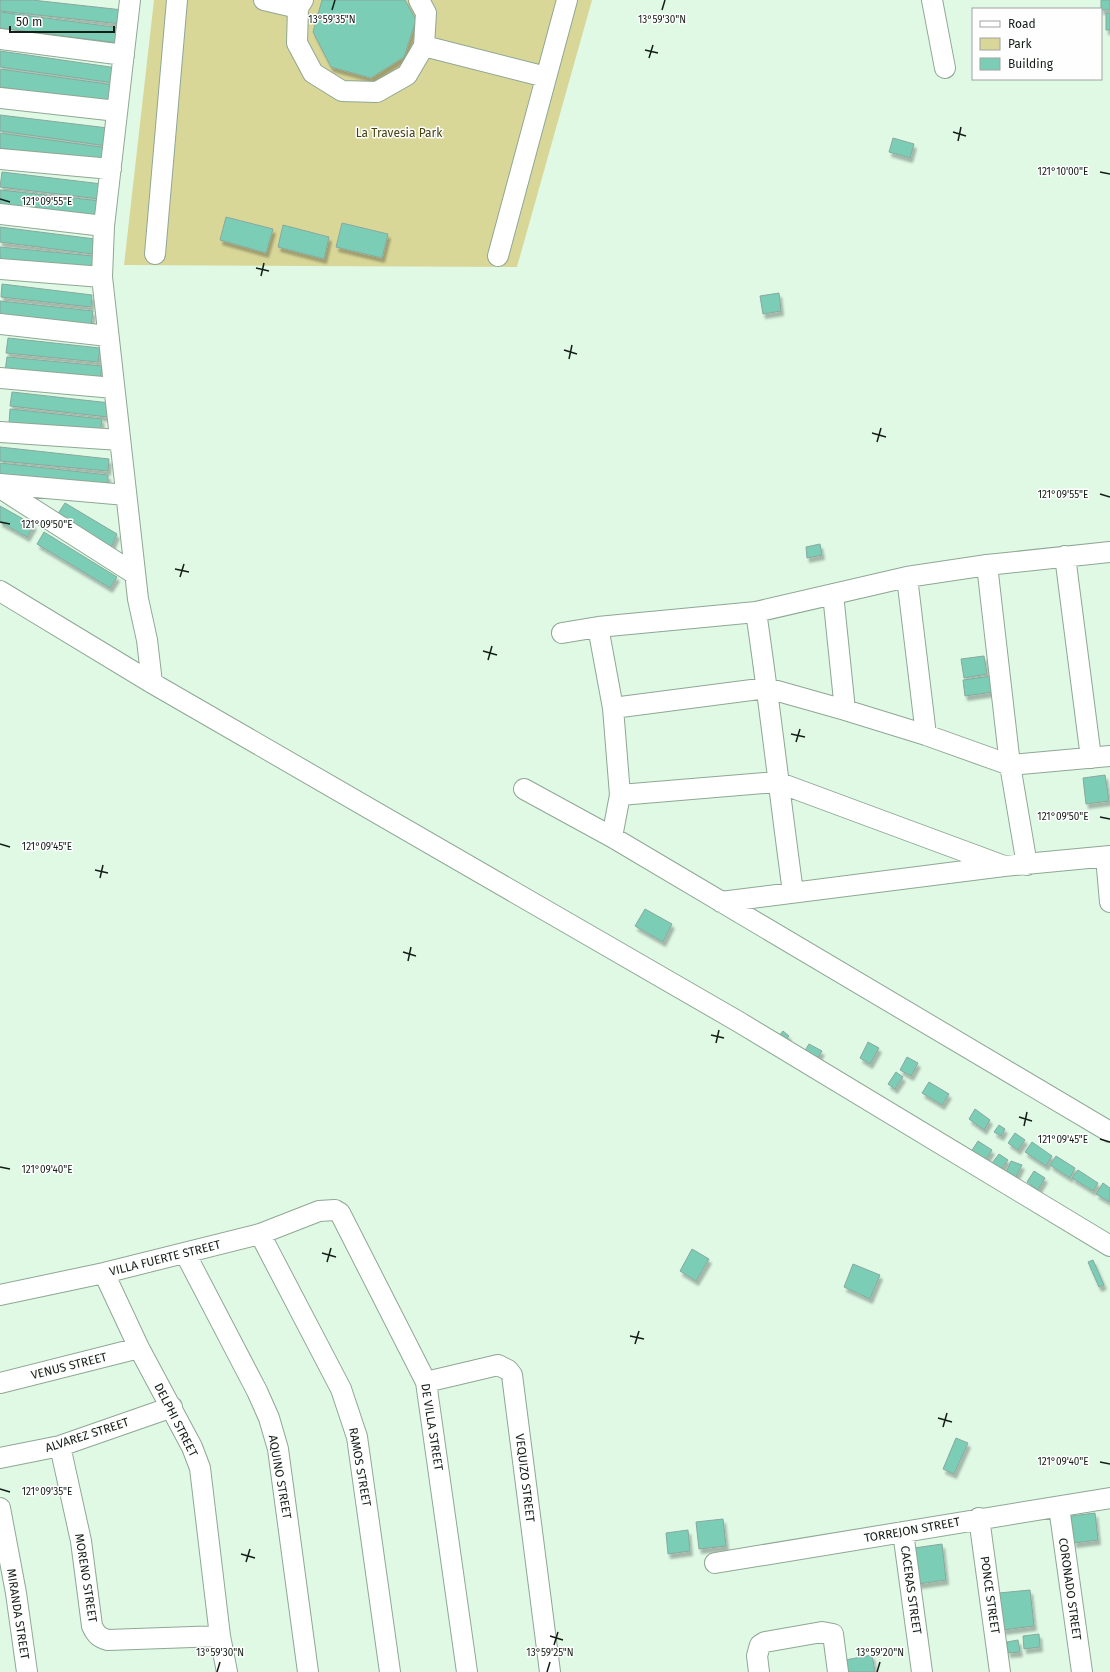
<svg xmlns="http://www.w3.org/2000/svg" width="1110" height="1672" font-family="'Fira Sans',sans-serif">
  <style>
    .green { fill: #d9d798 }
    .building { fill: #7ccdb6; stroke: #88a89e; filter: url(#shadow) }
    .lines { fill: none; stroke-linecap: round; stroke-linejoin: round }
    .minor-casing { stroke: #8fa794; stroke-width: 22 }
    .minor { stroke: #fff; stroke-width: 20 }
    .ticks { fill: none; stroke: #141d16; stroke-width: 1.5 }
    .labels { text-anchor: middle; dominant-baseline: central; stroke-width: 3; stroke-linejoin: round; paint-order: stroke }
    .park-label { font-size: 12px; fill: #464410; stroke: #fefefe }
    .street-label { font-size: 12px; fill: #141d16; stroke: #fefefe }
    .ticks-label { font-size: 10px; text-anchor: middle; fill: #141d16; stroke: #fefefe; stroke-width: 3; stroke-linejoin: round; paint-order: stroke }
  </style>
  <defs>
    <filter id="shadow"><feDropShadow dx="2.5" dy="4.5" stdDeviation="1" flood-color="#0004"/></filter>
  </defs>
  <rect width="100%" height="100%" fill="#dff9e5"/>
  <path class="green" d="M154,0H592L517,267L124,265Z"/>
  <path class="building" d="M0,0H32L123,10L122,24L0,11Z
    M322,0H405L416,20L404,57L371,78L331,67L313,32Z
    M1101,0H1110V10H1101Z
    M0,12L121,28L119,43L0,28Z
    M1106,13H1110V30H1106Z
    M0,51L117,68L114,83L0,67Z
    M0,69L114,85L112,103L0,87Z
    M0,115L108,128L107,146L0,131Z
    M0,133L108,148L106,163L0,148Z
    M893,138L914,144L910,158L889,152Z
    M2,172L102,184L100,199L0,187Z
    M0,190L101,201L99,217L0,206Z
    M226,217L273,229L266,253L220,240Z
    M342,223L388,234L382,258L336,247Z
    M283,225L329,237L324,259L278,247Z
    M0,227L95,239L93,254L0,242Z
    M0,247L93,256L92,272L0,263Z
    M2,284L92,295L91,307L1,297Z
    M779,293L781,311L763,314L760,296Z
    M0,301L93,311L91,325L0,315Z
    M8,338L100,348L98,362L6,353Z
    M7,357L102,366L100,380L5,371Z
    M12,392L110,403L108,417L10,406Z
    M10,409L102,419L100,433L9,423Z
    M0,447L109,459L108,471L0,461Z
    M0,463L108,475V490L0,478Z
    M65,503L117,534L111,548L57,515Z
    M0,506L34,525L27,537L0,522Z
    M44,532L117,577L110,588L37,544Z
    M820,544L822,555L807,558L806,547Z
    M984,656L987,674L964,678L961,659Z
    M991,676L993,692L965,696L963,680Z
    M1105,775L1109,801L1086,804L1083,778Z
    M645,909L672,924L663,942L635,926Z
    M783,1031L789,1036L784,1042L778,1037Z
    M868,1042L879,1048L870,1064L860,1058Z
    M809,1044L822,1051L815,1062L803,1054Z
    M907,1057L918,1063L911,1076L900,1070Z
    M896,1072L903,1077L895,1089L888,1084Z
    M929,1082L949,1094L942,1105L922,1093Z
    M975,1109L990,1120L984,1130L969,1119Z
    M999,1125L1005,1129L1001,1136L994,1132Z
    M1015,1133L1025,1140L1018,1150L1008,1143Z
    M978,1141L992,1150L983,1164L969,1155Z
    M1032,1142L1052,1156L1046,1166L1025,1152Z
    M999,1154L1008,1160L1001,1169L992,1163Z
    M1056,1156L1075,1168L1070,1178L1050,1165Z
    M1011,1161L1022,1165L1014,1181L1004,1177Z
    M1078,1170L1098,1183L1093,1191L1072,1178Z
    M1034,1171L1045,1178L1038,1190L1027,1182Z
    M1103,1183L1110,1188V1202L1096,1194Z
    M692,1249L709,1259L696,1281L680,1271Z
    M1093,1260L1104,1285L1099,1287L1088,1262Z
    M853,1264L880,1275L870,1299L844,1287Z
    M956,1438L968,1443L954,1474L943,1469Z
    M1095,1513L1098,1540L1074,1543L1071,1516Z
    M723,1519L726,1546L699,1549L696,1522Z
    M688,1530L690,1551L668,1554L666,1533Z
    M942,1544L946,1580L918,1584L914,1548Z
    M1030,1590L1034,1626L1003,1630L999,1593Z
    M1039,1634L1040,1647L1024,1649L1023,1636Z
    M1018,1640L1020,1652L1008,1653L1007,1642Z
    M872,1655L875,1672H847L845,1660Z"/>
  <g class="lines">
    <defs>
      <path id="minor" d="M130,0L104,226L102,277L138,599L147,640L152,683
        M264,0L298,8
        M303,0L298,8L297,43L313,73L342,91L377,92L407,75L424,46L426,13L419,0
        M932,0L945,68
        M0,39L124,55
        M424,46L546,77
        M0,98L117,111
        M0,159L111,169
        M0,214L104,226
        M155,254L177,0
        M498,256L567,0
        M0,269L102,277
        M0,324L108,336
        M0,378L114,388
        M0,432L120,440
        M0,484L126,495
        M0,488L135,574
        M1065,556L1091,758
        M987,565L1010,765L1027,865
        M907,577L926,735
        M0,591L152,683L739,1022L1110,1246
        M833,594L845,710
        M756,612C770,705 780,799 793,892
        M598,627L613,708L620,795L612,837
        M562,633L598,627L756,612L907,577L987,565L1110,552
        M613,708L767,688L845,710L926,735L1010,765L1110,756
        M524,789L612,837L1110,1132
        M620,795L777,782L1004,866
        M1106,857L1110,902
        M721,902L1004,866L1110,856
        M260,1234L341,1389L357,1437L390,1672
        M185,1253L257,1391L269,1418L278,1449L308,1672
        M104,1273L139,1348L192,1447L200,1468L220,1636L227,1672
        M0,1295L104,1273L260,1234L319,1211L335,1210L340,1213L426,1382L467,1672
        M426,1382L498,1365L508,1370L512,1375L550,1672
        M0,1383L139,1348
        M60,1446L81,1541L92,1626C96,1635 100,1638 108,1640L220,1636
        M0,1458L60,1446L172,1407
        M1059,1507L1082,1672
        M0,1508L16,1593L27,1672
        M979,1518L1000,1672
        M903,1532L922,1672
        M715,1563L1110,1498
        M759,1672L757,1656L760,1645L765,1642L822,1632L833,1634L838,1672"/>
    </defs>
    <use href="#minor" class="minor-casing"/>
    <use href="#minor" class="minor"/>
  </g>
  <path class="ticks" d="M332,10L335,0M662,10L665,0M645,50L658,53M649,58L653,45M953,132L966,136M958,141L961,127M1100,172L1110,174M0,199L10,202M256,268L269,271M261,276L264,263M564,350L577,354M569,359L572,345M872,433L886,437M877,442L881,428M1100,494L1110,497M0,522L10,524M175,569L189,572M180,577L184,564M483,651L497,655M488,660L492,646M791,734L805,737M796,742L800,729M1100,817L1110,819M0,844L10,847M95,870L108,873M100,878L103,865M403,952L416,956M408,961L411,947M711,1035L724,1038M716,1043L719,1030M1019,1117L1032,1121M1024,1126L1027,1112M1100,1139L1110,1142M0,1167L10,1169M322,1253L336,1257M327,1262L331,1248M630,1336L644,1339M635,1344L639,1331M938,1418L952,1422M943,1427L947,1413M1100,1462L1110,1464M0,1489L10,1492M241,1554L255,1558M246,1562L250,1549M550,1636L563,1640M554,1645L558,1632M217,1672L220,1662M547,1672L550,1662M877,1672L880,1662"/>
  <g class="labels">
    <g class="park-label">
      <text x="399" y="133">La Travesia Park</text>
    </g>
    <g class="street-label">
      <text transform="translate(165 1258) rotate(-14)">VILLA FUERTE STREET</text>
      <text transform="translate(69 1366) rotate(-14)">VENUS STREET</text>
      <text transform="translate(176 1420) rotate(63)">DELPHI STREET</text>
      <text transform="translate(432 1427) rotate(81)">DE VILLA STREET</text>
      <text transform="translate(87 1435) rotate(-18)">ALVAREZ STREET</text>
      <text transform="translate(360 1467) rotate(80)">RAMOS STREET</text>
      <text transform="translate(280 1477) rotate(80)">AQUINO STREET</text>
      <text transform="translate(525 1478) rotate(83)">VEQUIZO STREET</text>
      <text transform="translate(912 1530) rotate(-10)">TORREJON STREET</text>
      <text transform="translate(86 1578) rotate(81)">MORENO STREET</text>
      <text transform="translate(1070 1589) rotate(82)">CORONADO STREET</text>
      <text transform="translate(911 1590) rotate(82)">CACERAS STREET</text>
      <text transform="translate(990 1595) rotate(82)">PONCE STREET</text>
      <text transform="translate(18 1614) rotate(81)">MIRANDA STREET</text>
    </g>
  </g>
  <g class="ticks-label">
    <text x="332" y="23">13°59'35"N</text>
    <text x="662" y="23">13°59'30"N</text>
    <text x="1063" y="175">121°10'00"E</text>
    <text x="47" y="205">121°09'55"E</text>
    <text x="1063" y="498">121°09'55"E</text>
    <text x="47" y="528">121°09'50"E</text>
    <text x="1063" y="820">121°09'50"E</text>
    <text x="47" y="850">121°09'45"E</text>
    <text x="1063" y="1143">121°09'45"E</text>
    <text x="47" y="1173">121°09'40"E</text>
    <text x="1063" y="1465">121°09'40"E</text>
    <text x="47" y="1495">121°09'35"E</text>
    <text x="220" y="1656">13°59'30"N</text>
    <text x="550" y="1656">13°59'25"N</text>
    <text x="880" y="1656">13°59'20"N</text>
  </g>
  <rect x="972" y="8" width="130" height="72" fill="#fefefe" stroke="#a0a4a1"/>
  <rect x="980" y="21" width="20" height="6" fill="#ffffff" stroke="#a0a4a1"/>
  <text x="1008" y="28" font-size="12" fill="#141d16">Road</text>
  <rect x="980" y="38" width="20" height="12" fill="#d9d798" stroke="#a0a4a1"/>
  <text x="1008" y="48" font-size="12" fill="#141d16">Park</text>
  <rect x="980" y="58" width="20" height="12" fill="#7ccdb6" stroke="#a0a4a1"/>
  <text x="1008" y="68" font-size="12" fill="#141d16">Building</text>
  <path d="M10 26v6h104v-6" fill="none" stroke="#141d16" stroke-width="2"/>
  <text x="16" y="26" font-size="12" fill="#141d16" stroke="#fefefe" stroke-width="3" paint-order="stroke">50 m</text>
</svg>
